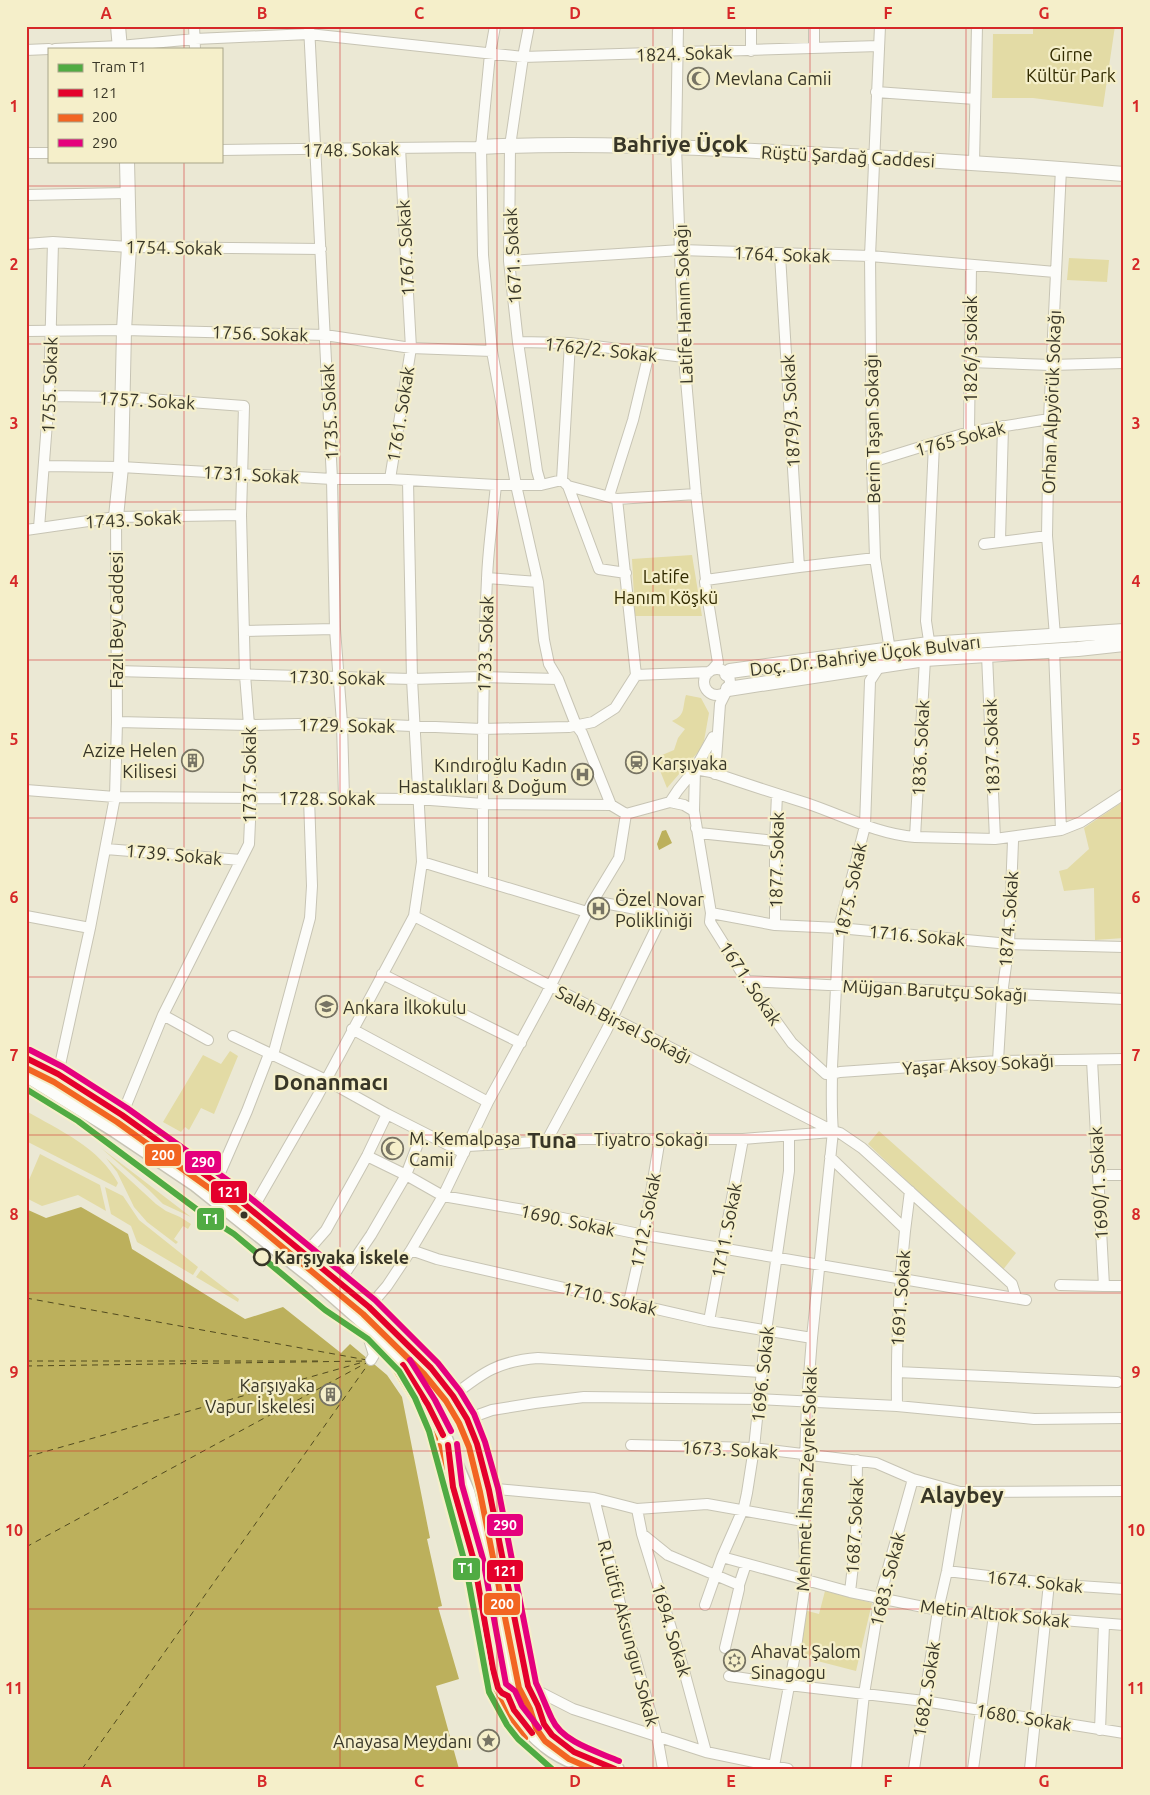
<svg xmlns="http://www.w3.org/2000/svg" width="1150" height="1795" font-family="Ubuntu,sans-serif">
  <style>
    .green { fill: #e3dba5 }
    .water { fill: #bcb05c }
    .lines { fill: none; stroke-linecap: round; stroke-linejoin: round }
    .ferry { stroke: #514a1f; stroke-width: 1; stroke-dasharray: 6 5; stroke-linecap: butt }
    .street-casing { stroke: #c7c4b4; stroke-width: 12 }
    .secondary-casing { stroke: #c7c4b4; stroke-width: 16 }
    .primary-casing { stroke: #c7c4b4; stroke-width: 18 }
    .street { stroke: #fcfcf9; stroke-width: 10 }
    .secondary { stroke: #fcfcf9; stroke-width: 14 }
    .primary { stroke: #fcfcf9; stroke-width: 15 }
    .bus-1-casing { stroke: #f5efca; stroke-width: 10 }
    .bus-2-casing { stroke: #f5efca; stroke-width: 10 }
    .bus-3-casing { stroke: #f5efca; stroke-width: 10 }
    .bus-1 { stroke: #e4002b; stroke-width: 6 }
    .bus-2 { stroke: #f26522; stroke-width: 6 }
    .bus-3 { stroke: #e5007d; stroke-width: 6 }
    .tram-1-casing { stroke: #f5efca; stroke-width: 10 }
    .tram-1 { stroke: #50ab43; stroke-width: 6 }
    .grid { fill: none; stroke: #d62828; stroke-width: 1; stroke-opacity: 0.55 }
    .bus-dot { fill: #383627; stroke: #f5efca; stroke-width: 2 }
    .stop-dot { fill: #f5efca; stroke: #383627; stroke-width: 2.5 }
    .labels { text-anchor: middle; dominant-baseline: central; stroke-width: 4.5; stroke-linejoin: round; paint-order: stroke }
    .street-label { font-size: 18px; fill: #383627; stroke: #f5efca }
    .park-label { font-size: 18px; fill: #322b00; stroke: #f5efca }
    .poi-label { font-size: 18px; fill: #383627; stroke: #f5efca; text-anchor: start }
    .stop-label { font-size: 18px; font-weight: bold; fill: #383627; stroke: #f5efca; text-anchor: start }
    .district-label { font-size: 22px; font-weight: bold; fill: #383627; stroke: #f5efca }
    .line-badge { stroke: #f5efca; stroke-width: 2 }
    .badge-label { font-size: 14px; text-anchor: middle; font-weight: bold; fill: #fff }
    .neatline { fill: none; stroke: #d62828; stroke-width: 2 }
    .grid-label { font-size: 16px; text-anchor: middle; font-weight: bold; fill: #d62828 }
  </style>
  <rect width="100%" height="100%" fill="#ebe8d4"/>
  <path class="green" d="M1033,26H1115L1103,107L1033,98H992L993,34H1033Z
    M1069,258L1109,260L1107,282L1067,280Z
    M692,555L702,616H635L632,559Z
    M686,695L701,698L709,713L704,741L699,751L667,788L655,758L674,750L678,738L685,729L672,721C686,715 682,708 686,695Z
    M1124,801V938L1095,940L1094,888L1064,891L1059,871L1067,869L1089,849L1084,828Z
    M230,1051L238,1056L214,1114L201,1108L189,1130L185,1127L181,1132L163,1122L203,1055L221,1064Z
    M26,1111C59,1130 100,1148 118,1183L116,1187L26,1141Z
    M879,1131L1016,1253L1002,1271L868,1144Z
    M101,1148L191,1217L163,1204L149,1190Z
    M40,1154L100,1185L106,1211L78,1195L42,1206L26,1198V1187Z
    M106,1158L156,1204L166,1211L180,1217L191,1224L188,1229L183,1226L174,1239L178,1242L176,1244L147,1222L134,1207L117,1172Z
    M105,1187L123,1196L139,1220L198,1267L193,1275L137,1242L131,1226L111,1214Z
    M201,1270L239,1299L238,1302L196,1277Z
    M825,1591L872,1603L856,1671L798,1656L804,1610L819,1614Z"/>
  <path class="water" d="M666,830L672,843L659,850L657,844L662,831Z
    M81,1207L128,1234L132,1249L245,1319L283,1307L341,1353L350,1344L387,1375L402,1397L430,1538L427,1539L442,1606L438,1607L459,1679L436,1686L459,1769H26V1209L46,1218Z"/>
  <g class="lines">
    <path class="ferry" d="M26,1298L367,1360
      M26,1361H322
      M26,1366L367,1361
      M26,1457L367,1361
      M26,1547L368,1362
      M82,1769L369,1363"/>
    <defs>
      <path id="street" d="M194,26L195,49
        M309,26L332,479L335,629L342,723L344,798
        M495,26L490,54L481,147L483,255L492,351L516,485L538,582
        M529,26L523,57L510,146L509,261L518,342L537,471L541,485
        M678,26L676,147L684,357L696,494L706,580L705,582L718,663L712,670
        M751,26V51
        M814,26V48
        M55,49L120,46L195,39L309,34L523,57L879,46
        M26,50L49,49
        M876,92L975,99
        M221,150L481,147
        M26,153H49
        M974,163L977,26
        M26,195L127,193
        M26,244L53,242L129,247L321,249
        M780,255L799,567
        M509,261L681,250L870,256L1055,272
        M26,331L124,330L325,335L411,348L492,351
        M518,342L570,343L684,357
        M970,362L1051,365L1124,363
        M49,396L122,397L244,406L241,515L245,675L249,725L251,798L249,844L163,1015L122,1115
        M969,432L971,265
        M934,444L926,621L931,654L935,658
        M872,462L969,432L1049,419
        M45,466L121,467L332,479H390L496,485H541L562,480L568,486L617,499L696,494
        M390,479L411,348L400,148
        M562,480L570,343
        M568,486L599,569L626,573
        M609,496L633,420L649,353
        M39,528L49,396L53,242
        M26,530L116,517L241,515
        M1000,540L1003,426
        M984,544L1047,536
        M487,578L538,582L544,640L549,664L558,679L576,725L582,733L611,805
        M706,580L799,567L875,558
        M244,631L335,629
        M1055,636L1047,536L1049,419L1061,169
        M1054,650L1061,830
        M987,655L995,839
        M704 682a13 13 0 1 1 26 0a13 13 0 1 1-26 0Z
        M116,671L412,679L483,677L558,679
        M636,675L709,672
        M117,722L249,725L342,723L482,729L569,727L593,722L615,708L636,675L617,499
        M695,769L711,772C743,783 774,793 806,803C842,815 877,834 915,837L995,839L1061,830L1081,822L1124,794
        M695,769L694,811L711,913L710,922L747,981L792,1043L826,1074H832
        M715,774L720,704L726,692
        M26,790L115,797L417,799L483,804L611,805L626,814
        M670,802L678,790L695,769L713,737
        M626,814L670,802L684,805L694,811
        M696,828L699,833L775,841
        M915,837L925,659
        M106,849L241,860
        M422,862L587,912
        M483,880C483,779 482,680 487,579C488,548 493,516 496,485
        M711,913L775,925L839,928L1009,944L1124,947
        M26,916L90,928
        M414,916L833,1131L840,1133L862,1148L1012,1284L1016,1297
        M775,925V841L777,794
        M382,974L521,1043
        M747,981C873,987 998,994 1124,999
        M163,1015L208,1040
        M352,1029L488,1102
        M233,1036L326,1080L387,1114L464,1153
        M273,1055L310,918L312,886L309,798
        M1092,1060L1104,1286H1124
        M998,1061L1002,994L1009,944L1013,841L1010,837
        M58,1074L90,928L115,797L117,722L116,517
        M832,1074L840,1072L998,1061L1124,1059
        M546,1142L606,1031L663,914L593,901
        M468,1146L582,1139H743L832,1132
        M367,1156L406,1175L443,1196L524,1210L644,1235L1026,1300
        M830,1157L905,1229
        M1098,1175H1124
        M216,1182L247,1111L269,1054
        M252,1210L317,1097L414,916L422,862L412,679L408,481
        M411,1250L437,1259L709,1321L812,1338
        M304,1255L326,1230L367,1156L387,1114
        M339,1282L371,1235L406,1175L422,1133
        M1060,1285L1104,1286
        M629,1302L644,1235L660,1138
        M709,1321L743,1139
        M371,1360L374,1355L363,1320L369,1307L387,1286L411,1250L443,1196L488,1102L545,997L593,901L619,858L626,814
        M897,1372L1117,1382
        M453,1396C483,1372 499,1361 538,1358L761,1372
        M897,1406C896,1334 900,1262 910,1191
        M467,1419L492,1410L535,1403L584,1397L759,1399L897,1406L1034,1419L1124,1418
        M631,1445L754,1448L876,1463L913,1479L960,1492L1124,1491
        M489,1490L497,1489L594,1498L637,1509L707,1504L803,1521
        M594,1498L631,1648L635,1657L657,1736L663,1769
        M637,1509L642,1534L683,1667L706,1752
        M642,1534L668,1555L739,1585
        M722,1557L850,1592L938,1610L1124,1625
        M947,1571L1064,1585L1124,1589
        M850,1592L856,1539L857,1460
        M705,1605L722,1557L744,1507L747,1493L754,1448L766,1331L789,1171V1136
        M725,1648L739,1589V1585L746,1564
        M729,1676L789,1685L924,1701L1124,1733
        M528,1686L573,1709L706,1752L788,1769
        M1100,1730L1104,1624
        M774,1766L795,1654L806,1579L803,1521L807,1402L812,1338L833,1131C831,1110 832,1089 832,1067L839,928L865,826L870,681L890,650L875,558L872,462L870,256L880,26
        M856,1769L864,1694L880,1597L913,1479
        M914,1769L938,1610L947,1571L960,1492
        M973,1769L994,1615
        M1030,1769L1049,1583"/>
      <path id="secondary" d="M118,26L120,49
        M481,147C584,142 688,147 791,153C902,158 1013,165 1124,174
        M116,517L121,467L124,330L129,247L127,161
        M727,674L730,671L929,644L1124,631
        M728,689L925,659L1078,649L1124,644"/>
      <path id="primary" d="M26,1058L58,1074L122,1115L232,1194L369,1307L431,1368L453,1396L467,1419L477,1444L489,1490L528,1686L538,1706L544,1724L552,1735L574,1752L616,1769
        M26,1074L116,1130L195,1183L318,1281L384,1339L401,1361L416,1383L440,1428L467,1493L482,1553L508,1696C521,1724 541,1746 569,1759"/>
    </defs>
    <use href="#street" class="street-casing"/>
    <use href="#secondary" class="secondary-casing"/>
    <use href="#primary" class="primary-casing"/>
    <use href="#street" class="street"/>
    <use href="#secondary" class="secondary"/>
    <use href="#primary" class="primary"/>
    <defs>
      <path id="bus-1" d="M26,1058L58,1074L122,1115L232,1194L369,1307L431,1368L453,1396L467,1419L477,1444L489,1490L528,1686L538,1706L544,1724L552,1735L574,1752L615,1769
        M403,1365L428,1405L443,1435
        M448,1445L453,1487L474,1561L493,1669L498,1688L502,1693L508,1696L514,1710L532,1733"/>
      <path id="bus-2" d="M26,1068L54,1082L117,1122L227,1201L363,1314L424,1374L446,1401L459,1423L469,1447L480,1492L519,1688L530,1709L536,1728L545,1741L569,1759L592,1769
        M396,1370L420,1409L435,1439
        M439,1446L444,1489L465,1563L484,1670L490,1690L496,1699L501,1702L507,1715L525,1738"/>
      <path id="bus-3" d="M30,1050L63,1067L127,1108L237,1187L375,1300L438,1363L460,1391L474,1414L485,1442L498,1488L536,1683C542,1695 546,1707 552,1719C562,1742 598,1752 619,1761
        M410,1360L435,1400L451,1431
        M457,1444L462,1485L483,1559L506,1684L515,1691L522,1706L539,1728"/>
    </defs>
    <use href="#bus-1" class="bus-1-casing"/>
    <use href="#bus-2" class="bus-2-casing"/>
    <use href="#bus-3" class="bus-3-casing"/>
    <use href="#bus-1" class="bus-1"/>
    <use href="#bus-2" class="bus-2"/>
    <use href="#bus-3" class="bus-3"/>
    <defs>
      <path id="tram-1" d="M26,1089L78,1121L203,1214L234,1234L325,1310L368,1339L399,1371L415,1398L429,1431L466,1567L489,1692L507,1725L518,1739L552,1769"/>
    </defs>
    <use href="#tram-1" class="tram-1-casing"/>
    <use href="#tram-1" class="tram-1"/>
  </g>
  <path class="grid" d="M184,26V49M340,26V1769M497,26V1769M653,26V1769M810,26V1769M966,26V1769M184,161V1769M26,186H1124M26,344H1124M26,502H1124M26,660H1124M26,818H1124M26,977H1124M26,1135H1124M26,1293H1124M26,1451H1124M26,1609H1124"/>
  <defs>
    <symbol id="mosque-ring" viewBox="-11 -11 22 22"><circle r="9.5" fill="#f5efca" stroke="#777464" stroke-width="1.5"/><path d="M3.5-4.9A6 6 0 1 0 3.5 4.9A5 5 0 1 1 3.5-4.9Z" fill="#777464"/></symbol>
    <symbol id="building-ring" viewBox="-11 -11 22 22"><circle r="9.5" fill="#f5efca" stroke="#777464" stroke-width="1.5"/><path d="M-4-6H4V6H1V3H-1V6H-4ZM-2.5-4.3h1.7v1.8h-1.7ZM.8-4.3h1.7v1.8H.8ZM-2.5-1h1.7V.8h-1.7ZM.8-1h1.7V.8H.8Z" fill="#777464"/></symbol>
    <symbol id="station-ring" viewBox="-11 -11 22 22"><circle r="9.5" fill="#f5efca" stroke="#777464" stroke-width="1.5"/><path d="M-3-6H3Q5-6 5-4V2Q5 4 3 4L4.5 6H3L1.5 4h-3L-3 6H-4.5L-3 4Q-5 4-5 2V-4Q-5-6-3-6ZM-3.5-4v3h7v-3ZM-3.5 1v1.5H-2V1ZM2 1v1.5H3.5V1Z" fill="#777464"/></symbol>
    <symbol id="hospital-ring" viewBox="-11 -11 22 22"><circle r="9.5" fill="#f5efca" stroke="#777464" stroke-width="1.5"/><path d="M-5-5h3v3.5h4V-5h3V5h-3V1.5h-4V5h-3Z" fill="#777464"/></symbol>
    <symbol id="school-ring" viewBox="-11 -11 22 22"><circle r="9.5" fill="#f5efca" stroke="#777464" stroke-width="1.5"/><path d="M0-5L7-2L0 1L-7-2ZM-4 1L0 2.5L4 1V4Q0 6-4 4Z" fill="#777464"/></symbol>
    <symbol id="synagogue-ring" viewBox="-11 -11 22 22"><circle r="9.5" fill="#f5efca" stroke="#777464" stroke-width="1.5"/><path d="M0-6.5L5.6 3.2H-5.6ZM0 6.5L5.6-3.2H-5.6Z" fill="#777464"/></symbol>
    <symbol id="sight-ring" viewBox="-11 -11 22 22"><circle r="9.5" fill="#f5efca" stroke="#777464" stroke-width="1.5"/><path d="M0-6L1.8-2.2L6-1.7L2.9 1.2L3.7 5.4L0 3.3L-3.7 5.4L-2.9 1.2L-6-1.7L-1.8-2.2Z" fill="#777464"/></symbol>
  </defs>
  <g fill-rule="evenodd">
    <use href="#mosque-ring" x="686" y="66" width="25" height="25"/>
    <use href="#building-ring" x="180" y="748" width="25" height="25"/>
    <use href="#station-ring" x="624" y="750" width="25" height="25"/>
    <use href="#hospital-ring" x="570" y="762" width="25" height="25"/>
    <use href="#hospital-ring" x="586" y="896" width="25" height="25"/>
    <use href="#school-ring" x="314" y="994" width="25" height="25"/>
    <use href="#mosque-ring" x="380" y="1136" width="25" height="25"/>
    <use href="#building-ring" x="318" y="1382" width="25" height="25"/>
    <use href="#synagogue-ring" x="722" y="1648" width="25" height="25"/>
    <use href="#sight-ring" x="476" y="1728" width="25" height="25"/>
  </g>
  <circle class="bus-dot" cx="244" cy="1215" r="4.5"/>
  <circle class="stop-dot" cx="262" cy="1257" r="8"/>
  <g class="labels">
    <g class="street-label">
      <text transform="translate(684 53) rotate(-2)">1824. Sokak</text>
      <text transform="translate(351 149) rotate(-1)">1748. Sokak</text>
      <text transform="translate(848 156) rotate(3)">Rüştü Şardağ Caddesi</text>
      <text transform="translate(174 247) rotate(1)">1754. Sokak</text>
      <text transform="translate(405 248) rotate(-93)">1767. Sokak</text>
      <text transform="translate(782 254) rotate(2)">1764. Sokak</text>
      <text transform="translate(512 256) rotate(-93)">1671. Sokak</text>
      <text transform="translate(683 304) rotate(-92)">Latife Hanım Sokağı</text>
      <text transform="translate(260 333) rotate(2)">1756. Sokak</text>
      <text transform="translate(601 349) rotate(6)">1762/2. Sokak</text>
      <text transform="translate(970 349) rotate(-90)">1826/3 sokak</text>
      <text transform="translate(49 385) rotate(-88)">1755. Sokak</text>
      <text transform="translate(147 400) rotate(3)">1757. Sokak</text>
      <text transform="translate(1051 402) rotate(-88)">Orhan Alpyörük Sokağı</text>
      <text transform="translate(790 411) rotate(-93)">1879/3. Sokak</text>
      <text transform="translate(329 412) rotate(-93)">1735. Sokak</text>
      <text transform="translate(400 414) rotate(-81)">1761. Sokak</text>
      <text transform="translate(872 429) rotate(-91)">Berin Taşan Sokağı</text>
      <text transform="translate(960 438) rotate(-15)">1765 Sokak</text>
      <text transform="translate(251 474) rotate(3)">1731. Sokak</text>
      <text transform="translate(133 519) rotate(-3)">1743. Sokak</text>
      <text transform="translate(116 620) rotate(-90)">Fazıl Bey Caddesi</text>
      <text transform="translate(485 644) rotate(-88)">1733. Sokak</text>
      <text transform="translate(865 655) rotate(-7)">Doç. Dr. Bahriye Üçok Bulvarı</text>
      <text transform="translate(337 677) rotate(1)">1730. Sokak</text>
      <text transform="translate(347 725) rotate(1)">1729. Sokak</text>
      <text transform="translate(991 747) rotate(-92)">1837. Sokak</text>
      <text transform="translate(920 748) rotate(-87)">1836. Sokak</text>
      <text transform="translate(249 775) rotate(-90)">1737. Sokak</text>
      <text x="327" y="798">1728. Sokak</text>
      <text transform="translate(174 854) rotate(5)">1739. Sokak</text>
      <text transform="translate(776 860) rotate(-89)">1877. Sokak</text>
      <text transform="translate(850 890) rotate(-78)">1875. Sokak</text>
      <text transform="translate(1008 919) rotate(-86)">1874. Sokak</text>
      <text transform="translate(917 935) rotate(5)">1716. Sokak</text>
      <text transform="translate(751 983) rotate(56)">1671. Sokak</text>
      <text transform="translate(935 990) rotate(3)">Müjgan Barutçu Sokağı</text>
      <text transform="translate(624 1024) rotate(27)">Salah Birsel Sokağı</text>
      <text transform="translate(978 1064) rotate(-3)">Yaşar Aksoy Sokağı</text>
      <text x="651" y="1139">Tiyatro Sokağı</text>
      <text transform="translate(1098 1183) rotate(-93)">1690/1. Sokak</text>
      <text transform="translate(568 1220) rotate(12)">1690. Sokak</text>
      <text transform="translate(645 1220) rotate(-79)">1712. Sokak</text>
      <text transform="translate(726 1230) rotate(-79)">1711. Sokak</text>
      <text transform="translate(610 1298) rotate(13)">1710. Sokak</text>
      <text transform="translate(900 1298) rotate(-86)">1691. Sokak</text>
      <text transform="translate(762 1374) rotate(-84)">1696. Sokak</text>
      <text transform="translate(730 1449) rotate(3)">1673. Sokak</text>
      <text transform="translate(806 1479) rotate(-88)">Mehmet İhsan Zeyrek Sokak</text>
      <text transform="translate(854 1526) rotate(-87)">1687. Sokak</text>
      <text transform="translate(887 1579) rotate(-76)">1683. Sokak</text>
      <text transform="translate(1035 1581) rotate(6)">1674. Sokak</text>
      <text transform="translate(995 1613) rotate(6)">Metin Altıok Sokak</text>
      <text transform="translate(672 1630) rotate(73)">1694. Sokak</text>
      <text transform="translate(629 1633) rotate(75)">R.Lütfü Aksungur Sokak</text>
      <text transform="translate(926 1689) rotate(-81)">1682. Sokak</text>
      <text transform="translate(1024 1717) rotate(9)">1680. Sokak</text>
    </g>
    <g class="park-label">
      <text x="1071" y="54">Girne<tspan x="1071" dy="21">Kültür Park</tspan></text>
      <text x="666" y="576">Latife<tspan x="666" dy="21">Hanım Köşkü</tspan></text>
    </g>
    <g class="poi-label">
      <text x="715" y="78">Mevlana Camii</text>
      <text x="177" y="750" text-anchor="end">Azize Helen<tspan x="177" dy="21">Kilisesi</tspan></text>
      <text x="652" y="763">Karşıyaka</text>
      <text x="567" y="765" text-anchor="end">Kındıroğlu Kadın<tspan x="567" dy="21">Hastalıkları &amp; Doğum</tspan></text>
      <text x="615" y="899">Özel Novar<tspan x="615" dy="21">Polikliniği</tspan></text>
      <text x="343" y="1007">Ankara İlkokulu</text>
      <text x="409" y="1138">M. Kemalpaşa<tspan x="409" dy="21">Camii</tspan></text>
      <text x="315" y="1385" text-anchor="end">Karşıyaka<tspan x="315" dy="21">Vapur İskelesi</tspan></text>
      <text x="751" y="1651">Ahavat Şalom<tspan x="751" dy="21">Sinagogu</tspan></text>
      <text x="472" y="1741" text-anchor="end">Anayasa Meydanı</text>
    </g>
    <g class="stop-label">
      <text x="274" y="1257">Karşıyaka İskele</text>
    </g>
    <g class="district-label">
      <text x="680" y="143">Bahriye Üçok</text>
      <text x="331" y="1081">Donanmacı</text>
      <text x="552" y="1139">Tuna</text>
      <text x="962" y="1494">Alaybey</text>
    </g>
  </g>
  <g class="line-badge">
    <rect x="144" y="1143" width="38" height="24" rx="5" fill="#f26522"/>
    <rect x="184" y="1150" width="38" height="24" rx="5" fill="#e5007d"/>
    <rect x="210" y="1180" width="38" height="24" rx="5" fill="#e4002b"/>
    <rect x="196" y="1207" width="29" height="24" rx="5" fill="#50ab43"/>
    <rect x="486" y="1513" width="38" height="24" rx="5" fill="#e5007d"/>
    <rect x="452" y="1557" width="29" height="24" rx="5" fill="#50ab43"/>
    <rect x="486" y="1559" width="38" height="24" rx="5" fill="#e4002b"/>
    <rect x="483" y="1592" width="38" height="24" rx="5" fill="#f26522"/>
  </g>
  <g class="badge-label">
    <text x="163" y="1160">200</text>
    <text x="203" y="1167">290</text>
    <text x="229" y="1197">121</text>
    <text x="211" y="1224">T1</text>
    <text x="505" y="1530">290</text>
    <text x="466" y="1573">T1</text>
    <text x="505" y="1576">121</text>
    <text x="502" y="1609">200</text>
  </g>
  <rect width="1150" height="1795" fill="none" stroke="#f5efca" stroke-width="55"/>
  <rect x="48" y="48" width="175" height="115" fill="#f5efca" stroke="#a9a589"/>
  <rect x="58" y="64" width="25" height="8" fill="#50ab43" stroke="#a9a589"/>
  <text x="92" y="72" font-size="15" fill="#383627">Tram T1</text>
  <rect x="58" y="89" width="25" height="8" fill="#e4002b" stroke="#a9a589"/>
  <text x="92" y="98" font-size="15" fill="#383627">121</text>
  <rect x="58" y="114" width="25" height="8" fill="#f26522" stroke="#a9a589"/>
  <text x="92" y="122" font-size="15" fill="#383627">200</text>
  <rect x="58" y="139" width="25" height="8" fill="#e5007d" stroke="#a9a589"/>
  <text x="92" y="148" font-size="15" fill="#383627">290</text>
  <rect x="28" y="28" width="1094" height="1740" class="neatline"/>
  <g class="grid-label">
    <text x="106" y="19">A</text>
    <text x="262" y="19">B</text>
    <text x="419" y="19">C</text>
    <text x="575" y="19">D</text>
    <text x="731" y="19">E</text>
    <text x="888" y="19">F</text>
    <text x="1044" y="19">G</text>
    <text x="14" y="112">1</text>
    <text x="1136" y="112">1</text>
    <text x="14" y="270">2</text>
    <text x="1136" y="270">2</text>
    <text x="14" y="429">3</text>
    <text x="1136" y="429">3</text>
    <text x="14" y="587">4</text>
    <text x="1136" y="587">4</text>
    <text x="14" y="745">5</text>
    <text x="1136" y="745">5</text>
    <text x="14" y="903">6</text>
    <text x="1136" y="903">6</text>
    <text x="14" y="1061">7</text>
    <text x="1136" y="1061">7</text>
    <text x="14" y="1220">8</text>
    <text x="1136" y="1220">8</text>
    <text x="14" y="1378">9</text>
    <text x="1136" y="1378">9</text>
    <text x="14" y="1536">10</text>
    <text x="1136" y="1536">10</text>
    <text x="14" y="1694">11</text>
    <text x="1136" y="1694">11</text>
    <text x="106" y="1787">A</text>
    <text x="262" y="1787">B</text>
    <text x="419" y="1787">C</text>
    <text x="575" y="1787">D</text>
    <text x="731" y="1787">E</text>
    <text x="888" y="1787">F</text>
    <text x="1044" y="1787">G</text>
  </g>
</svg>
